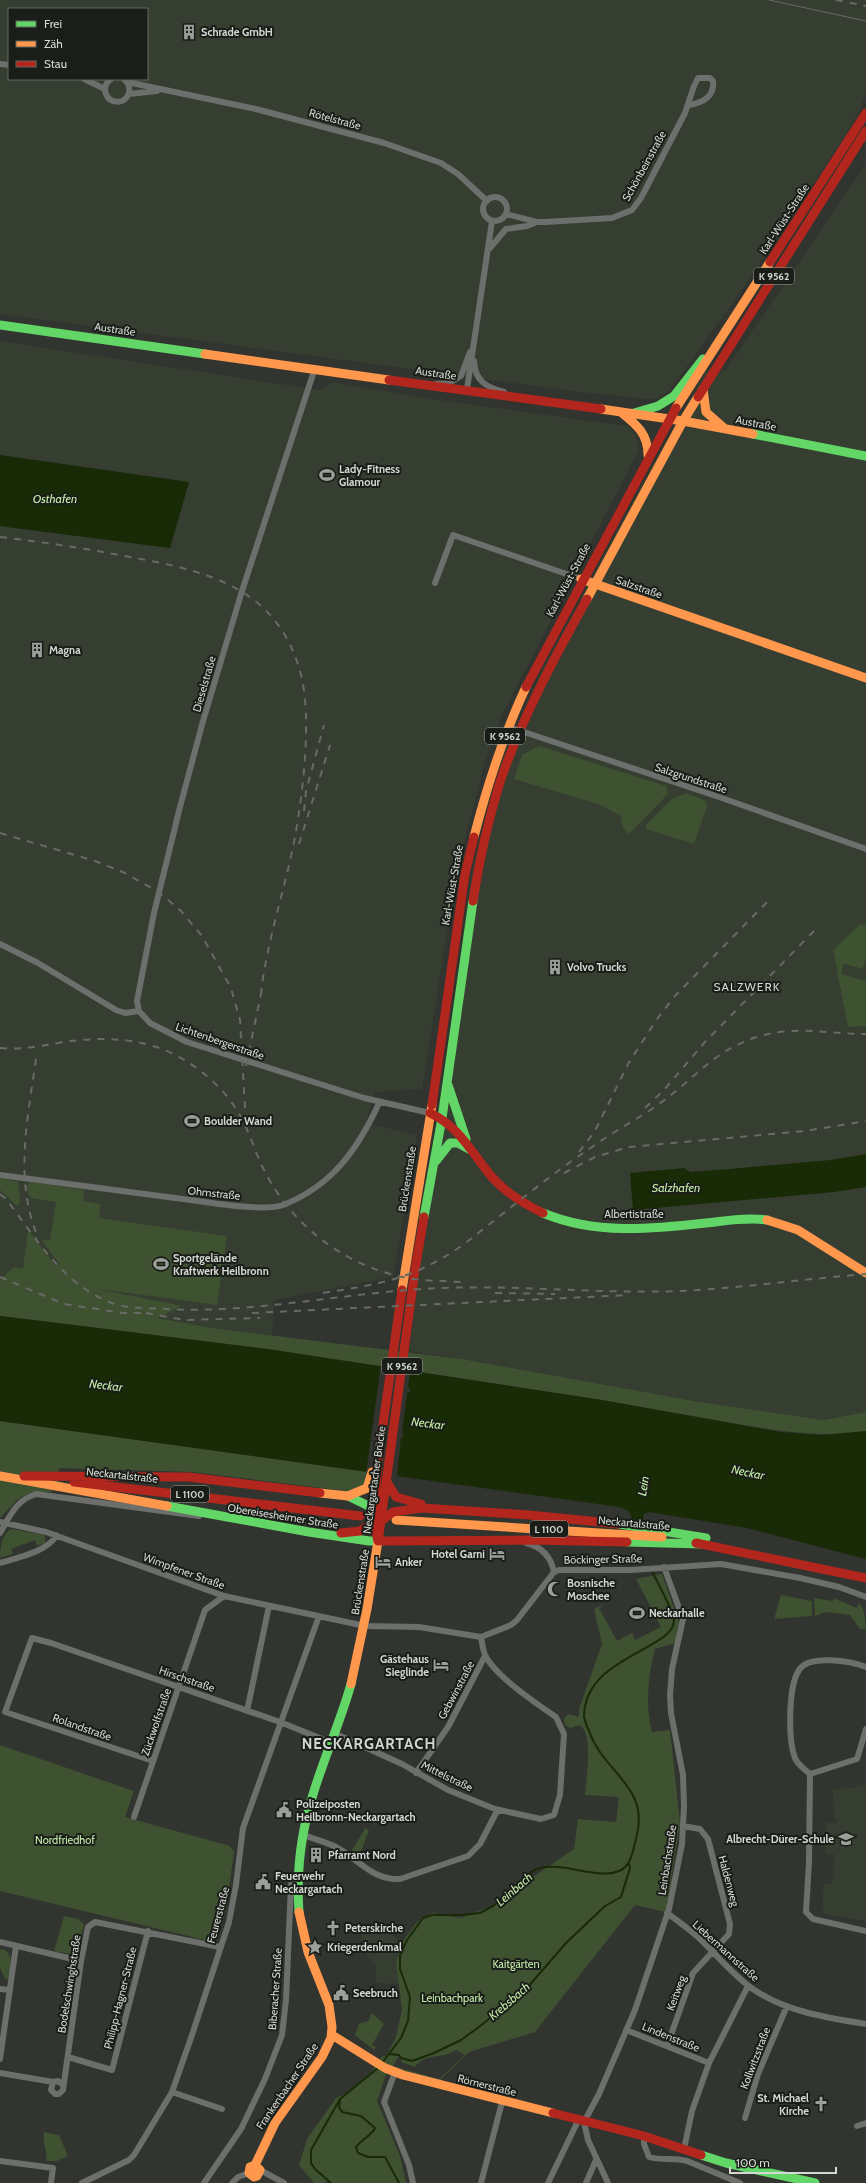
<svg xmlns="http://www.w3.org/2000/svg" width="866" height="2183" font-family="Cabin,sans-serif">
  <style>
    .built { fill: #353e30; fill-rule: evenodd }
    .green { fill: #3e5131; fill-rule: evenodd }
    .water { fill: #182a06 }
    .pier { fill: #31342f }
    .lines { fill: none; stroke-linecap: round; stroke-linejoin: round }
    .stream { stroke: #182a06; stroke-width: 2 }
    .street { stroke: #6c6f6b; stroke-width: 6 }
    .fast { stroke: #63d668; stroke-width: 9 }
    .slow { stroke: #ff974d; stroke-width: 9 }
    .jam { stroke: #b3261e; stroke-width: 9 }
    .tram { stroke: #686a66; stroke-width: 1 }
    .rail { stroke: #686a66; stroke-width: 2; stroke-dasharray: 7 7; stroke-linecap: butt }
    .labels { text-anchor: middle; dominant-baseline: central; stroke-width: 4; stroke-linejoin: round; paint-order: stroke }
    .shield { fill: #1a1d18; stroke: #9ca09a; stroke-width: 1 }
    .shield-label { font-size: 10px; font-weight: bold; fill: #d4d8d2 }
    .poi-label { font-size: 11px; font-weight: bold; fill: #d4d8d2; stroke: #1a1d18; text-anchor: start }
    .street-label { font-size: 11px; fill: #d4d8d2; stroke: #1a1d18 }
    .park-label { font-size: 11px; fill: #c7efac; stroke: #1a1d18 }
    .water-label { font-size: 12px; font-style: italic; fill: #c5edaa; stroke: #1a1d18 }
    .neighbourhood-label { font-size: 12px; letter-spacing: 1px; fill: #d4d8d2; stroke: #1a1d18 }
    .district-label { font-size: 15px; font-weight: bold; letter-spacing: 1px; fill: #d4d8d2; stroke: #1a1d18 }
  </style>
  <rect width="100%" height="100%" fill="#31342f"/>
  <path class="built" d="M0,0H866V93L860,110L842,141L732,304L669,391L657,398L646,399L589,393L0,314ZM9,9H147V79H9Z
    M866,164V925H859L833,950L848,1027L866,1026V1412L823,1420L700,1402L462,1359L409,1351L470,881L488,805L507,746L542,670L654,462L707,369L725,371Z
    M0,341L320,390L332,382L446,401L627,426L636,435L639,450L501,717L485,762L457,871L422,1089L375,1092L366,1123L417,1135L393,1277L275,1300L272,1335L126,1322L0,1316V526L170,548L189,482L0,455Z
    M866,957V981L841,975L844,964L863,969Z
    M866,1784V1921L824,1914V1910L822,1909L824,1883L832,1884L835,1853L833,1855L825,1854L826,1822L834,1823L837,1825V1819L834,1818L833,1789L851,1788Z
    M383,1931L403,1941L396,1962L400,1984L376,1983V1967L364,1951L360,1932Z"/>
  <path class="green" d="M539,746L666,786L668,794L629,834L623,829L621,816L598,804L514,779L522,755Z
    M686,793L706,801L707,806L694,844L646,829V825L672,799Z
    M859,925H866V957L863,969L844,964L841,974L866,981V1026L848,1027L833,950Z
    M0,1177L18,1182L20,1203L17,1206L0,1190Z
    M30,1182L84,1190L83,1201L100,1204L99,1218L227,1236L217,1305L98,1289L182,1306L157,1318L212,1328L462,1359L700,1402L823,1420L866,1412V1431C819,1439 773,1430 726,1422C685,1415 643,1407 601,1400C401,1368 201,1340 0,1316V1279L14,1267L23,1269L28,1230L56,1266L59,1264L42,1240H50L56,1202L31,1198L28,1193L27,1186Z
    M0,1421L381,1473L379,1495L192,1472L59,1468L57,1487L51,1492H31L17,1500L0,1518Z
    M11,1529L45,1535V1543L37,1546L35,1540L11,1549L13,1554L0,1558C0,1548 1,1535 11,1529Z
    M662,1574L679,1622L675,1643L655,1649C648,1677 645,1704 652,1732L670,1730L680,1823L666,1912L635,1905L535,2032L469,2052L439,2081L389,2066L377,2101L400,2156L406,2183H330L327,2181L324,2183H314L299,2165L307,2139L336,2098L348,2092L371,2072L383,2055L386,2057L396,2037L402,2010L396,1962L403,1941L418,1921L432,1913L461,1918L489,1907L574,1849L578,1819L616,1822L619,1797L585,1795C586,1776 594,1737 580,1725L570,1728L565,1725L564,1719L568,1714L579,1717V1709L602,1644L594,1609L606,1603L599,1608L617,1641L632,1633L635,1640L661,1627L636,1579ZM456,2050L465,2055L439,2079L393,2066L398,2057L402,2059L401,2062L415,2067C427,2051 440,2061 456,2050Z
    M781,1595L812,1601V1616L774,1619Z
    M814,1598L833,1601L834,1598L857,1608L859,1603C866,1608 866,1629 866,1639V1629H860L850,1615L826,1612L815,1616Z
    M0,1745L134,1791L125,1817L230,1846L234,1852L226,1911L217,1938L209,1941L0,1891Z
    M365,1828L369,1830L359,1857L351,1852Z
    M64,1916L78,1919L84,1924L76,1955L54,1951Z
    M3,1949C15,1955 10,1969 8,1979H5L0,1968V1950Z
    M372,2013L384,2024L372,2045L376,2047L374,2050L355,2035L359,2024L368,2021Z
    M44,2132L59,2135L68,2156L57,2161H46C48,2151 42,2143 44,2132Z"/>
  <path class="water" d="M0,455L189,482L170,548L0,526Z
    M866,1154V1187L834,1192L633,1210L630,1173L684,1168L690,1172L729,1169L831,1160Z
    M0,1316L268,1349L602,1400L781,1432L821,1435L866,1431V1559L747,1528L649,1512L644,1514L643,1521L632,1519L630,1512L620,1507L0,1421Z"/>
  <path class="pier" d="M381,1365L410,1370L408,1386L411,1391L407,1393L402,1432L404,1436L401,1438L397,1477L366,1473Z"/>
  <g class="lines">
    <path class="stream" d="M389,2054L399,2055L401,2058L412,2061L434,2053L461,2040L479,2027L527,1988L566,1943L605,1906L621,1897L630,1868L629,1864
      M382,2063L401,2038L408,2021L410,1997L400,1969V1955L407,1940L423,1918L432,1915H462L480,1913L493,1906L507,1894L509,1896C518,1886 527,1871 540,1868C566,1861 610,1886 627,1865C632,1859 634,1847 636,1839C651,1786 604,1774 589,1731C587,1727 585,1721 584,1717C584,1656 675,1650 674,1620C673,1610 657,1582 652,1571
      M340,2100L339,2107L342,2112L361,2116L375,2128C372,2135 361,2140 356,2147L358,2153L368,2157H385L399,2183
      M331,2183L315,2169L311,2163V2150L340,2099L378,2068"/>
    <path class="street" d="M0,64L9,65
      M84,79L105,89
      M111,79C104,84 103,92 109,99C124,109 137,90 124,79
      M127,82L256,109L384,143L441,163L458,174L487,201
      M129,94L157,91
      M483 209a12 12 0 1 1 24 0a12 12 0 1 1-24 0Z
      M506,214L537,222H545L612,218L632,210L641,198L685,113L694,86L698,78H710L713,81C715,97 702,103 689,105
      M490,248L506,229L527,226L537,222
      M474,361C475,381 486,387 504,392
      M315,368L242,591L203,721L180,807L154,913L137,1001L139,1011L150,1023L187,1042L364,1098L430,1113
      M436,384L449,383L461,376L470,352
      M467,389L492,221
      M435,583L453,535L581,579
      M509,727L719,797L866,849
      M0,944L38,963L116,1010L125,1013L139,1011
      M0,1175C61,1183 122,1191 183,1199C206,1202 262,1212 283,1205C332,1186 358,1149 379,1103
      M0,1522L46,1532L224,1596L337,1620L365,1626L419,1627L481,1637L511,1625L517,1620L554,1572L559,1570H631L721,1564L800,1578L839,1587L866,1597
      M0,1533C10,1516 16,1500 36,1494L199,1516
      M526,1543C542,1547 551,1556 554,1572
      M0,1563C16,1558 50,1551 56,1535
      M247,1711L269,1606
      M336,1734L402,1764L448,1790L495,1809L541,1819L554,1815L560,1795L564,1734L556,1717C537,1704 495,1676 485,1655C483,1650 482,1643 481,1637
      M153,1761L5,1712L32,1638L51,1643L280,1722L332,1743
      M416,1773L448,1727L485,1656
      M810,1774L809,1862L806,1912L813,1919L866,1931
      M810,1774C804,1769 797,1764 795,1758C788,1740 788,1687 799,1670C809,1654 851,1661 866,1667
      M810,1774L857,1759L866,1729
      M134,1817L205,1610L224,1596
      M304,1835C314,1839 325,1842 334,1846C357,1857 372,1881 400,1879L468,1856L480,1844L496,1813L500,1810
      M667,1913C678,1921 689,1929 699,1938C716,1954 731,1973 750,1987C783,2011 827,2018 866,2024
      M0,1942L81,1961
      M0,1989L10,1990
      M626,2030L709,2063
      M667,2046L693,1973L729,1934L730,1924L708,1839L700,1829L683,1826
      M68,2057L112,2070L148,1931
      M0,2059L16,1946
      M395,2072L384,2102L409,2165L413,2183
      M0,2073L53,2082
      M62,2084L58,2081L53,2082L51,2090L55,2094H59L63,2090L81,1961L88,1927L95,1922L220,1947
      M172,2092L222,2109
      M745,2118L758,2074L787,2006
      M857,2126L866,2123
      M644,2136V2144L649,2157C662,2161 673,2157 687,2161L740,2183
      M684,2149L692,2111L709,2063L748,1986
      M0,2161L53,2168L51,2183
      M260,2170L284,2183
      M82,2183L129,2160L134,2155L172,2092L192,2035L229,1922L236,1885L243,1828L319,1616
      M204,2183L241,2129L265,2079L282,2035L286,2000L291,1885L293,1879L299,1877
      M232,2183L238,2177L249,2173
      M481,2183L502,2102
      M548,2183L578,2121
      M586,2183L596,2160
      M608,2183L588,2140L584,2122L599,2094L635,2010L669,1909L682,1844L684,1806L683,1775L671,1713L670,1695L672,1669L683,1619L664,1567"/>
    <path class="fast" d="M0,325L205,354
      M634,413L658,406L674,396L703,359
      M753,434L866,456
      M448,1085L466,1139
      M436,1161L450,1143H458L469,1149
      M543,1213C595,1235 652,1229 706,1223C726,1221 747,1217 767,1220
      M424,1217L442,1118L473,901
      M348,1496L379,1511
      M167,1506L309,1532L369,1541H382
      M619,1524L706,1538
      M627,1542L702,1544
      M299,1912C296,1871 302,1827 315,1788C326,1753 341,1720 351,1684
      M701,2155L726,2163L815,2183"/>
    <path class="slow" d="M205,354L389,380
      M703,389L706,412L723,427
      M676,408L770,262
      M601,409L683,421L753,434
      M622,413C637,425 648,434 648,455
      M581,579L866,678
      M587,599L683,421L698,397
      M474,837C487,786 503,736 526,687
      M767,1220L798,1230L866,1273
      M402,1290L432,1105
      M0,1476L167,1506
      M320,1493L348,1496L367,1488L372,1472
      M396,1520L662,1537
      M351,1684L367,1609L378,1541
      M332,2035L385,2068L403,2075L553,2113
      M255,2165L260,2170L257,2176L254,2177L249,2173L250,2167L255,2165L275,2123L322,2057L331,2038L332,2027L329,2005L308,1952L299,1912"/>
    <path class="jam" d="M770,262L866,113
      M389,380L601,409
      M698,397L866,131
      M526,687L676,408
      M473,901C479,861 488,821 500,782C522,718 554,658 587,599
      M432,1105L465,874L474,837
      M430,1113C460,1127 471,1152 491,1176C505,1192 524,1204 543,1213
      M24,1476L189,1477L320,1493
      M74,1482L360,1516
      M387,1482L396,1497L421,1504
      M380,1522L393,1512L422,1508L529,1515L619,1524
      M341,1533L360,1531L377,1519
      M379,1535L415,1270L424,1217
      M378,1541L374,1523L378,1460L402,1290
      M382,1541L533,1540L627,1542
      M696,1543L866,1578
      M553,2113L644,2136L701,2155"/>
    <path class="tram" d="M769,0L866,21"/>
    <path class="rail" d="M836,0L866,6
      M0,537C42,542 83,548 124,556C203,570 278,585 301,675C312,718 303,792 295,837C285,890 267,940 261,993
      M304,811L306,791L324,725
      M0,833L95,861L125,873L160,893L181,911L202,936L231,988L240,1020L245,1108L248,1124
      M299,844L330,745
      M0,1048C22,1050 42,1046 63,1042C93,1038 123,1037 153,1046C188,1056 225,1086 242,1119C251,1136 256,1155 265,1172C293,1226 343,1264 402,1277C421,1281 442,1281 462,1282
      M36,1059C28,1117 14,1178 37,1235
      M246,1066L262,989
      M645,1108L663,1091L705,1042L815,930
      M579,1152L595,1131L628,1064L657,1019L675,996L771,898
      M564,1173L595,1157L629,1147L805,1131L866,1121
      M0,1194L6,1199C36,1238 63,1285 112,1303C128,1309 148,1308 166,1309C259,1314 350,1291 443,1288C522,1285 601,1294 680,1291C742,1288 804,1279 866,1274
      M0,1277L64,1304L123,1313H144
      M323,1293C379,1284 411,1280 460,1247C505,1213 548,1176 595,1145C616,1130 638,1119 659,1104C697,1077 715,1048 764,1035C798,1026 831,1034 866,1034
      M495,1293L555,1294
      M146,1313L184,1320L260,1318
      M252,1313L629,1295"/>
  </g>
  <defs>
    <symbol id="building-bare" viewBox="-9 -9 18 18"><path d="M-4-6H4V6H1V3H-1V6H-4ZM-2.5-4.3h1.7v1.8h-1.7ZM.8-4.3h1.7v1.8H.8ZM-2.5-1h1.7V.8h-1.7ZM.8-1h1.7V.8H.8Z" fill="#9b9f99" stroke="#1a1d18" stroke-width="2.5" paint-order="stroke"/></symbol>
    <symbol id="stadium-bare" viewBox="-9 -9 18 18"><path d="M0-5a6.5 5 0 1 0 0 10a6.5 5 0 1 0 0-10ZM-3.5-1.8h7v3.6h-7Z" fill="#9b9f99" stroke="#1a1d18" stroke-width="2.5" paint-order="stroke"/></symbol>
    <symbol id="hotel-bare" viewBox="-9 -9 18 18"><path d="M-6-4.5h1.5V1H6V5H4.5V3h-9V5H-6ZM-4 0a1.8 1.8 0 1 1 3.6 0ZM.5 0V-2.5h3Q6-2.5 6 0Z" fill="#9b9f99" stroke="#1a1d18" stroke-width="2.5" paint-order="stroke"/></symbol>
    <symbol id="mosque-bare" viewBox="-9 -9 18 18"><path d="M3.5-4.9A6 6 0 1 0 3.5 4.9A5 5 0 1 1 3.5-4.9Z" fill="#9b9f99" stroke="#1a1d18" stroke-width="2.5" paint-order="stroke"/></symbol>
    <symbol id="civic-bare" viewBox="-9 -9 18 18"><path d="M-.6-6.5H3V-4.5H.6V-3L4-1V1h2V6H-6V1h2V-1L-.6-3ZM-1.2 2.5V6h2.4V2.5Z" fill="#9b9f99" stroke="#1a1d18" stroke-width="2.5" paint-order="stroke"/></symbol>
    <symbol id="school-bare" viewBox="-9 -9 18 18"><path d="M0-5L7-2L0 1L-7-2ZM-4 1L0 2.5L4 1V4Q0 6-4 4Z" fill="#9b9f99" stroke="#1a1d18" stroke-width="2.5" paint-order="stroke"/></symbol>
    <symbol id="church-bare" viewBox="-9 -9 18 18"><path d="M-1.2-6h2.4v3.5h3.3v2.4h-3.3V6h-2.4V-.1h-3.3v-2.4h3.3Z" fill="#9b9f99" stroke="#1a1d18" stroke-width="2.5" paint-order="stroke"/></symbol>
    <symbol id="sight-bare" viewBox="-9 -9 18 18"><path d="M0-6L1.8-2.2L6-1.7L2.9 1.2L3.7 5.4L0 3.3L-3.7 5.4L-2.9 1.2L-6-1.7L-1.8-2.2Z" fill="#9b9f99" stroke="#1a1d18" stroke-width="2.5" paint-order="stroke"/></symbol>
  </defs>
  <g fill-rule="evenodd">
    <use href="#building-bare" x="178" y="21" width="22" height="22"/>
    <use href="#stadium-bare" x="316" y="464" width="22" height="22"/>
    <use href="#building-bare" x="26" y="639" width="22" height="22"/>
    <use href="#building-bare" x="544" y="956" width="22" height="22"/>
    <use href="#stadium-bare" x="181" y="1110" width="22" height="22"/>
    <use href="#stadium-bare" x="150" y="1253" width="22" height="22"/>
    <use href="#hotel-bare" x="486" y="1543" width="22" height="22"/>
    <use href="#hotel-bare" x="372" y="1551" width="22" height="22"/>
    <use href="#mosque-bare" x="544" y="1578" width="22" height="22"/>
    <use href="#stadium-bare" x="626" y="1602" width="22" height="22"/>
    <use href="#hotel-bare" x="430" y="1654" width="22" height="22"/>
    <use href="#civic-bare" x="273" y="1799" width="22" height="22"/>
    <use href="#school-bare" x="835" y="1828" width="22" height="22"/>
    <use href="#building-bare" x="305" y="1844" width="22" height="22"/>
    <use href="#civic-bare" x="252" y="1871" width="22" height="22"/>
    <use href="#church-bare" x="322" y="1917" width="22" height="22"/>
    <use href="#sight-bare" x="304" y="1936" width="22" height="22"/>
    <use href="#civic-bare" x="330" y="1982" width="22" height="22"/>
    <use href="#church-bare" x="810" y="2093" width="22" height="22"/>
  </g>
  <g class="labels">
    <g class="shield">
      <rect x="754" y="268" width="40" height="16" rx="3"/>
      <rect x="485" y="728" width="40" height="16" rx="3"/>
      <rect x="382" y="1358" width="40" height="16" rx="3"/>
      <rect x="171" y="1486" width="38" height="16" rx="3"/>
      <rect x="530" y="1521" width="38" height="16" rx="3"/>
    </g>
    <g class="shield-label">
      <text x="774" y="276">K 9562</text>
      <text x="505" y="736">K 9562</text>
      <text x="402" y="1366">K 9562</text>
      <text x="190" y="1494">L 1100</text>
      <text x="549" y="1529">L 1100</text>
    </g>
    <g class="poi-label">
      <text x="201" y="32">Schrade GmbH</text>
      <text x="339" y="469">Lady-Fitness<tspan x="339" dy="13">Glamour</tspan></text>
      <text x="49" y="650">Magna</text>
      <text x="567" y="967">Volvo Trucks</text>
      <text x="204" y="1121">Boulder Wand</text>
      <text x="173" y="1258">Sportgelände<tspan x="173" dy="13">Kraftwerk Heilbronn</tspan></text>
      <text x="485" y="1554" text-anchor="end">Hotel Garni</text>
      <text x="395" y="1562">Anker</text>
      <text x="567" y="1583">Bosnische<tspan x="567" dy="13">Moschee</tspan></text>
      <text x="649" y="1613">Neckarhalle</text>
      <text x="429" y="1659" text-anchor="end">Gästehaus<tspan x="429" dy="13">Sieglinde</tspan></text>
      <text x="296" y="1804">Polizeiposten<tspan x="296" dy="13">Heilbronn-Neckargartach</tspan></text>
      <text x="834" y="1839" text-anchor="end">Albrecht-Dürer-Schule</text>
      <text x="328" y="1855">Pfarramt Nord</text>
      <text x="275" y="1876">Feuerwehr<tspan x="275" dy="13">Neckargartach</tspan></text>
      <text x="345" y="1928">Peterskirche</text>
      <text x="327" y="1947">Kriegerdenkmal</text>
      <text x="353" y="1993">Seebruch</text>
      <text x="809" y="2098" text-anchor="end">St. Michael<tspan x="809" dy="13">Kirche</tspan></text>
    </g>
    <g class="street-label">
      <text transform="translate(335 119) rotate(15)">Rötelstraße</text>
      <text transform="translate(644 166) rotate(-61)">Schönbeinstraße</text>
      <text transform="translate(784 219) rotate(-57)">Karl-Wüst-Straße</text>
      <text transform="translate(115 329) rotate(8)">Austraße</text>
      <text transform="translate(436 373) rotate(8)">Austraße</text>
      <text transform="translate(756 423) rotate(11)">Austraße</text>
      <text transform="translate(568 580) rotate(-62)">Karl-Wüst-Straße</text>
      <text transform="translate(639 587) rotate(19)">Salzstraße</text>
      <text transform="translate(204 684) rotate(-74)">Dieselstraße</text>
      <text transform="translate(691 778) rotate(18)">Salzgrundstraße</text>
      <text transform="translate(452 885) rotate(-80)">Karl-Wüst-Straße</text>
      <text transform="translate(220 1041) rotate(19)">Lichtenbergerstraße</text>
      <text transform="translate(407 1179) rotate(-81)">Brückenstraße</text>
      <text transform="translate(214 1193) rotate(6)">Ohmstraße</text>
      <text x="634" y="1214">Albertistraße</text>
      <text transform="translate(122 1475) rotate(6)">Neckartalstraße</text>
      <text transform="translate(374 1480) rotate(-82)">Neckargartacher Brücke</text>
      <text transform="translate(283 1516) rotate(9)">Obereisesheimer Straße</text>
      <text transform="translate(634 1523) rotate(5)">Neckartalstraße</text>
      <text transform="translate(603 1559) rotate(-1)">Böckinger Straße</text>
      <text transform="translate(184 1571) rotate(20)">Wimpfener Straße</text>
      <text transform="translate(360 1582) rotate(-81)">Brückenstraße</text>
      <text transform="translate(187 1679) rotate(19)">Hirschstraße</text>
      <text transform="translate(456 1690) rotate(-62)">Gebwinstraße</text>
      <text transform="translate(156 1722) rotate(-71)">Zückwolfstraße</text>
      <text transform="translate(82 1727) rotate(19)">Rolandstraße</text>
      <text transform="translate(447 1776) rotate(26)">Mittelstraße</text>
      <text transform="translate(667 1860) rotate(-81)">Leinbachstraße</text>
      <text transform="translate(729 1881) rotate(75)">Haldenweg</text>
      <text transform="translate(218 1915) rotate(-75)">Feurerstraße</text>
      <text transform="translate(726 1951) rotate(42)">Liebermannstraße</text>
      <text transform="translate(69 1984) rotate(-81)">Bodelschwinghstraße</text>
      <text transform="translate(275 1989) rotate(-86)">Biberacher Straße</text>
      <text transform="translate(676 1993) rotate(-70)">Keitweg</text>
      <text transform="translate(120 1998) rotate(-76)">Philipp-Hagner-Straße</text>
      <text transform="translate(671 2037) rotate(22)">Lindenstraße</text>
      <text transform="translate(755 2058) rotate(-69)">Kollwitzstraße</text>
      <text transform="translate(487 2085) rotate(14)">Römerstraße</text>
      <text transform="translate(287 2086) rotate(-56)">Frankenbacher Straße</text>
    </g>
    <g class="park-label">
      <text x="65" y="1840">Nordfriedhof</text>
      <text x="516" y="1964">Kaitgärten</text>
      <text x="452" y="1998">Leinbachpark</text>
    </g>
    <g class="water-label">
      <text x="55" y="498">Osthafen</text>
      <text x="676" y="1187">Salzhafen</text>
      <text transform="translate(106 1385) rotate(7)">Neckar</text>
      <text transform="translate(428 1423) rotate(7)">Neckar</text>
      <text transform="translate(748 1472) rotate(12)">Neckar</text>
      <text transform="translate(643 1486) rotate(-81)">Lein</text>
      <text transform="translate(514 1889) rotate(-41)">Leinbach</text>
      <text transform="translate(509 2001) rotate(-41)">Krebsbach</text>
    </g>
    <g class="neighbourhood-label">
      <text x="747" y="986">SALZWERK</text>
    </g>
    <g class="district-label">
      <text x="369" y="1744">NECKARGARTACH</text>
    </g>
  </g>
  <rect x="8" y="8" width="140" height="72" fill="#1a1d18" stroke="#646862"/>
  <rect x="16" y="21" width="20" height="6" fill="#63d668" stroke="#646862"/>
  <text x="44" y="28" font-size="12" fill="#d4d8d2">Frei</text>
  <rect x="16" y="41" width="20" height="6" fill="#ff974d" stroke="#646862"/>
  <text x="44" y="48" font-size="12" fill="#d4d8d2">Zäh</text>
  <rect x="16" y="61" width="20" height="6" fill="#b3261e" stroke="#646862"/>
  <text x="44" y="68" font-size="12" fill="#d4d8d2">Stau</text>
  <path d="M730 2167v6h106v-6" fill="none" stroke="#d4d8d2" stroke-width="2"/>
  <text x="736" y="2167" font-size="12" fill="#d4d8d2" stroke="#1a1d18" stroke-width="3" paint-order="stroke">100 m</text>
</svg>
